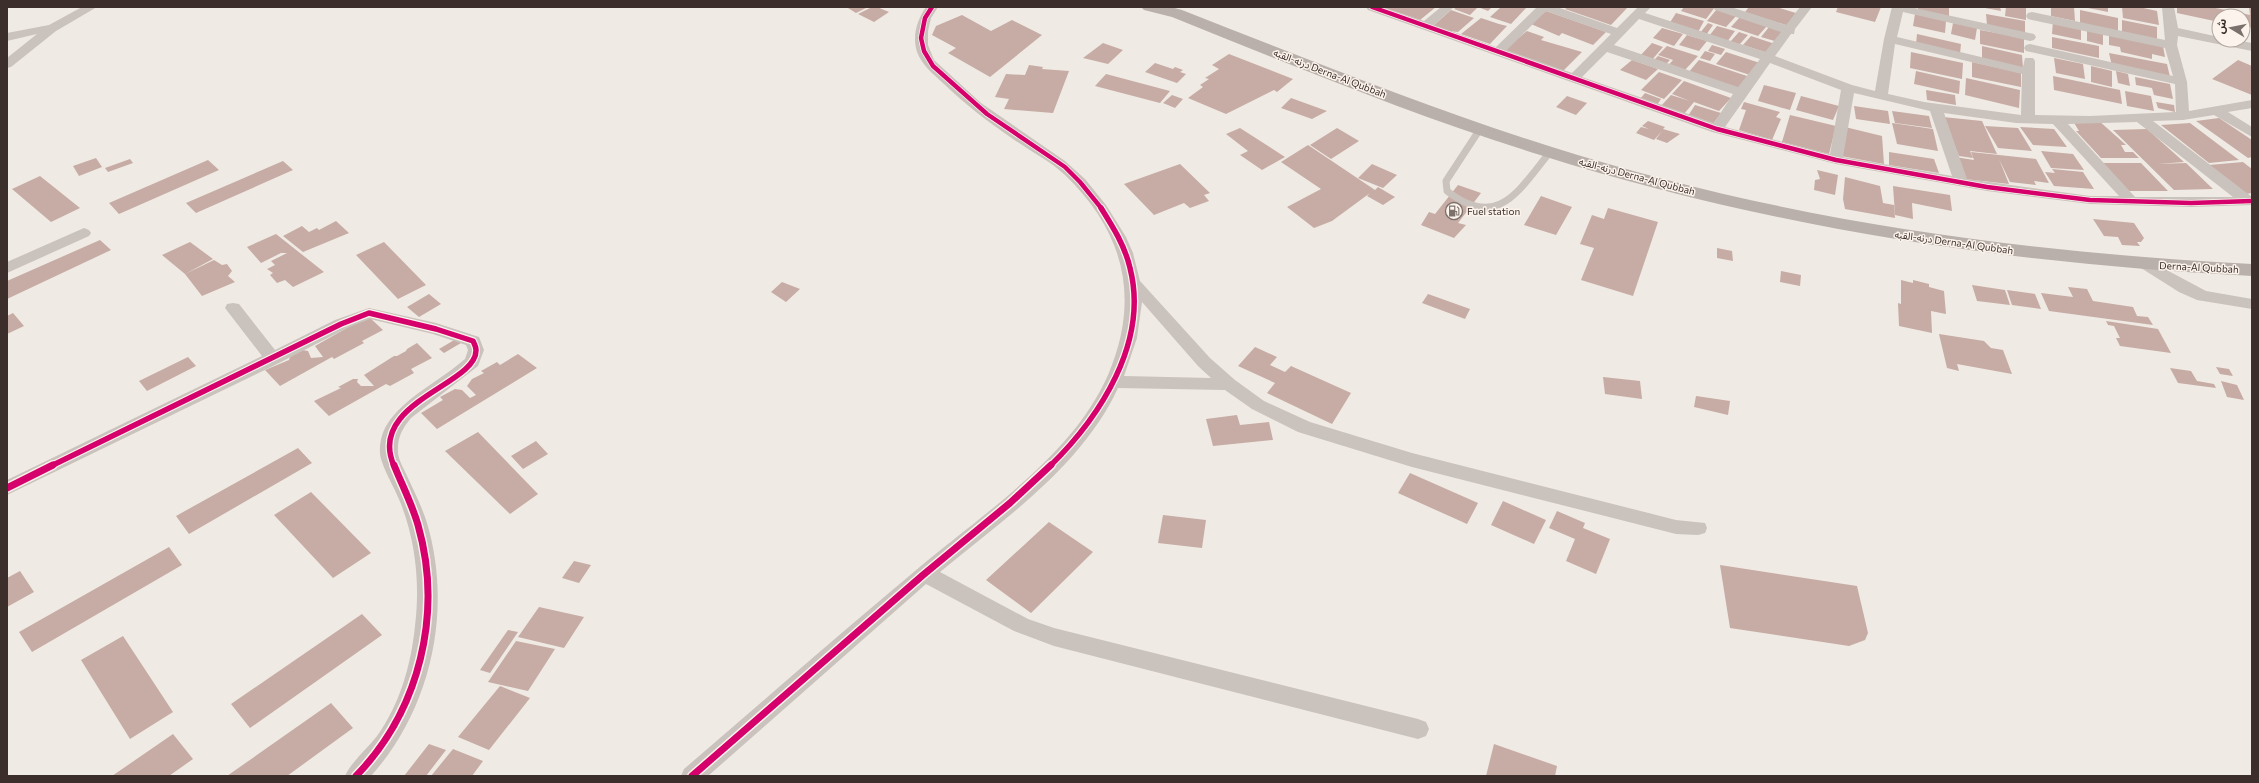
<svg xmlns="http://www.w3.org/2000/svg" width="2259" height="783" font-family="Commissioner,'Noto Sans Arabic',sans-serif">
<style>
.building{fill:#c6aca4}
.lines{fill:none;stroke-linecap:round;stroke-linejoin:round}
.lane-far1{stroke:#cac2bc;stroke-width:7}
.lane{stroke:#cac2bc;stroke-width:8}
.street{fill:#cac2bc;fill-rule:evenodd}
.primary{fill:#b9b0ab;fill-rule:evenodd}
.cycleway-far2-casing{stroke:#fcf4ec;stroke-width:6}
.cycleway-far1-casing{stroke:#fcf4ec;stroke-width:8}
.cycleway-casing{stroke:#fcf4ec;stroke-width:10}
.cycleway-far2{stroke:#d6006c;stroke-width:4.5}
.cycleway-far1{stroke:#d6006c;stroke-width:5.5}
.cycleway{stroke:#d6006c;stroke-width:7}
.labels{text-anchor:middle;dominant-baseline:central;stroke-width:3;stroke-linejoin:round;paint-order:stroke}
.street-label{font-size:10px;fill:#3c2e2a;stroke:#fcf4ec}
.poi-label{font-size:10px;fill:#3c2e2a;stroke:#fcf4ec;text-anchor:start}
</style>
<rect width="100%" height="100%" fill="#f0eae4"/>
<path class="building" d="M850,7H868L856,13L848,8Z
M872,7H877L889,12L874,22L858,14Z
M1382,7H1436L1420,20Z
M1457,7H1492L1488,11L1478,7L1470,15L1454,9Z
M1501,7H1527L1511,24L1490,17Z
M1568,7H1628L1611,25L1565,9Z
M1684,7H1715L1706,19L1681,11Z
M1749,7H1776L1799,14L1789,26L1745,12Z
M1838,7H1881L1875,22L1836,12Z
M1918,7H1949V17L1918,11Z
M2000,7L2001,11L1985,8V7Z
M2006,7H2026V20L2005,16Z
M2051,7H2074L2075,21L2051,16Z
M2088,7H2108V12L2088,8Z
M2122,7H2139L2157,11L2159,25L2123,18Z
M2177,7H2210L2226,10L2227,16H2219V22L2177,13Z
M2249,7H2252V28L2243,26V16H2232L2231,11L2250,15Z
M1717,9L1737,15L1726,27L1707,21Z
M1451,10L1474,18L1458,32L1449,31L1433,26Z
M2080,10L2118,18V32L2080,24Z
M1546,11L1606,32L1593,45L1562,33L1559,36L1531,24Z
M1676,13L1704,21L1698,32L1669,24Z
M1915,14L1946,21L1945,33L1913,26Z
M1986,14L2025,21V33L1987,25Z
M962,15L991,31L1012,20L1042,35L990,77L948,53L956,48L932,35L936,26Z
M1740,17L1767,26L1758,36L1731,27Z
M1481,18L1499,24L1507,26L1490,44L1461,34Z
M2122,20L2157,27V41L2122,33Z
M2053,21L2081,27V40L2052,34Z
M1708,23L1713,25L1706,35L1700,33Z
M1953,23L1977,28L1975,40L1951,34Z
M1717,26L1735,31L1727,42L1709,36Z
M1769,27L1785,32L1778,42L1761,37Z
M1662,28L1683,34L1674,46L1653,38Z
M2087,28L2103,32V45L2087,41Z
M1980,30L2024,38V53L1980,44Z
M1527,31L1544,37L1541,40L1582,52L1562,72L1504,50Z
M1739,32L1748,35L1739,45L1730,42Z
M1917,34L1961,44L1960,54L1916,44Z
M2109,34L2163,46L2165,57L2152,54V59L2121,52L2120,47L2109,45Z
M1687,35L1707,41L1699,51L1679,45Z
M1751,36L1775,44L1768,53L1743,45Z
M2052,37L2099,46V58L2052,48Z
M1103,43L1123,50L1108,64L1083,58Z
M1652,43L1663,47L1651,61L1639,57Z
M1712,45L1725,49L1721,55L1708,51Z
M1667,46L1676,49L1698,56L1683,72L1667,67L1673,60L1658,55Z
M1982,46L2022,55L2023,68L1982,59Z
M1705,51L1715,54L1710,61L1700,58Z
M1726,52L1760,63L1750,75L1716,64Z
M1911,52L1963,63L1962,79L1910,68Z
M2109,53L2167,64L2170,77L2112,66Z
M1229,54L1293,79L1277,92L1274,90L1226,114L1188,98L1203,87L1200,85L1209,79L1205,78L1219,69L1212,65Z
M1658,56L1670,60L1665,65L1653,61Z
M2054,58L2083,64L2085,79L2056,73Z
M1632,60L1658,69L1646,80L1620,70Z
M1699,60L1750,77L1740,90L1688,73Z
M2238,60L2252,66V95L2212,79Z
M1972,62L2021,73V87L1972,77Z
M1155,63L1173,69L1175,67L1183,70L1180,72L1186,74L1177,83L1145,72Z
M1029,65L1043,67L1042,69L1069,71L1053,113L1004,109L1009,99L995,97L1006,74L1025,75Z
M2091,66L2112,71V87L2091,82Z
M1916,71L1960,81L1959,94L1914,84Z
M2116,71L2128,74L2130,86L2118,83Z
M1659,72L1682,80L1664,99L1641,90Z
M1106,74L1170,91L1160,103L1095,86Z
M2053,76L2120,90L2122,104L2054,90Z
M2135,77L2170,84L2173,99L2154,95L2152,88L2136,85Z
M1966,78L2020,90L2019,108L1965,95Z
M1684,81L1731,98L1719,111L1694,102L1684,114L1661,106L1671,95L1690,101L1672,94Z
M1764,85L1796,93L1790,110L1758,101Z
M1926,90L1955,95L1956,105L1927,100Z
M2125,91L2151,96L2154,111L2127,106Z
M1645,93L1661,99L1657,105L1640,99Z
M1172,95L1183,99L1175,108L1163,103Z
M1567,96L1587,103L1576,115L1556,107Z
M1801,96L1839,106L1833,120L1796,110Z
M1291,98L1327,111L1312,119L1281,108Z
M1744,102L1780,112L1776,117L1781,119L1772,140L1739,130L1746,110L1741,109Z
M2156,102L2174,105L2175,112L2158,108Z
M1695,105L1721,113L1713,124L1688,116Z
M1854,106L1888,111L1890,124L1856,119Z
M1892,111L1929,116L1932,128L1895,123Z
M1790,115L1836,126L1829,154L1782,142Z
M1943,117L1982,121L1997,154L1970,151L1973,158L1959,156Z
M2219,118L2252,140V157L2248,158L2196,121Z
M2098,120L2126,145H2121L2125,152H2133L2139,158H2101L2076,131H2079L2073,121Z
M1648,121L1665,127L1663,129L1680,134L1667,143L1656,139L1662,131L1654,140L1636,133L1641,127L1649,129L1642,126Z
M1892,123L1933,129L1938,151L1897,144Z
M2190,123L2239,160L2209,163L2161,125Z
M1985,126L2018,128L2032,151L1998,148Z
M1845,127L1882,136L1884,164L1841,156Z
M2020,127L2054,129L2067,147L2033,145Z
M1240,128L1285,157L1262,170L1240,155L1248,151L1226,134Z
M1337,128L1359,141L1331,159L1310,145Z
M2147,129L2184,162L2157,164L2186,163L2213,189L2174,190L2113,130Z
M1308,145L1375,190L1378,187L1395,197L1383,205L1367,196L1370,193L1332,221L1314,228L1287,207L1321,189L1281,162Z
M2041,151L2073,154L2084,170L2051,168Z
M1889,152L1934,159L1939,173L1889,165Z
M1971,152L2036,159L2049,183L2034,181L2036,185L2010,182L1999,159L2009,184L1964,179L1955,157L1974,160Z
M96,158L102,167L79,176L73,166Z
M130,159L133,163L108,172L105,168Z
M208,160L219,170L119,214L109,203Z
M283,161L293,170L196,213L186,203Z
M2243,162L2252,169V193L2246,194L2209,165Z
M2103,163H2141L2168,191H2129Z
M1180,164L1210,193L1204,195L1209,201L1190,208L1184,203L1154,215L1124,184Z
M1372,164L1397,175L1383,188L1358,178Z
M2052,169L2083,172L2094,189L2054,186L2045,172L2055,173Z
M1817,170L1838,175L1835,195L1814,190L1815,180L1820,179Z
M40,176L80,208L51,222L12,189Z
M1845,177L1880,186L1883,203L1894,205L1895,218L1845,209L1843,199Z
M1458,185L1481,193L1458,223L1466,225L1454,238L1421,225L1429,212L1435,214Z
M1893,186L1950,195L1952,211L1912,203L1913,219L1895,215Z
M1541,196L1572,207L1556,235L1524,225Z
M1608,208L1658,222L1633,296L1581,280L1594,248L1580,244L1592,215L1604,219Z
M2093,219L2134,223L2144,238L2141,242H2137L2140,246L2122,245L2118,237L2104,236Z
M336,221L349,233L303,252L283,236L302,226L309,232L317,228L319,230Z
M276,234L324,272L293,287L285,280L277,283L270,275L273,273L267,269L275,265L271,261L287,253H281L261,263L247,247Z
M100,240L111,250L7,299V281Z
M190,242L213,259L185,274L162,255Z
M384,242L426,285L398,299L356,255Z
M1717,248L1732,251L1733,261L1717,258Z
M214,260L222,265L227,264L232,271L228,276L235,282L202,296L185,274Z
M1781,271L1801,275L1800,286L1780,282Z
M1901,280L1913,283V280L1929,284V287L1944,291L1946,314L1931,311L1932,333L1899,326L1898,303L1901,304Z
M782,282L800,289L786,302L771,292Z
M1972,285L2005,290L2010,305L1977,301Z
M2068,287L2087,289L2093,301L2133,307L2137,316L2148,317L2153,325L2049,311L2041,293L2073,297Z
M2007,290L2035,294L2041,309L2012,305Z
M429,294L441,304L419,317L407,307Z
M1428,294L1470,309L1465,319L1422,303Z
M13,313L24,326L7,334V316Z
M368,316L383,330L362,341L364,343L334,359L332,357L280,386L265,370L289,360L290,357L302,350L308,351L311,358L323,357L315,346Z
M2106,321L2158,329L2171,353L2120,346L2116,338H2120L2114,326L2108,325Z
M1939,334L1984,341L1991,348L2003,350L2012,374L1957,364L1959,371L1947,368Z
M456,339L461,343L444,353L439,349Z
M417,343L432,358L411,369L414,373L390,386L386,384L329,416L314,401L341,388L338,387L353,379H358L357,382L361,386H374L364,375L394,356H397L406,351L407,349Z
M1255,347L1277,357L1270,365L1285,372L1291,366L1351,393L1332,424L1267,393L1275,383L1238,366Z
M518,354L537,368L437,429L421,413L443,400L440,397L455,389L462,390L470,398L476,395L467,386L472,379L484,373L481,371L497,362L500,365Z
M188,357L196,366L147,391L139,381Z
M2216,367L2229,369L2233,376L2220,374Z
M2170,368L2191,371L2197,381L2214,384L2216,388L2178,383Z
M1603,377L1640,381L1642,399L1605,394Z
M2221,381L2237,385L2244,400L2227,397Z
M1696,396L1730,401L1728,415L1694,407Z
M1237,415L1240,425L1269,422L1273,440L1213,446L1206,419Z
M478,432L538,494L510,514L445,451Z
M536,441L548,454L523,469L511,456Z
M298,448L312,463L189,534L176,516Z
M1410,473L1478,503L1467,524L1398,493Z
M311,492L371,553L333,578L274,515Z
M1503,501L1546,520L1534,544L1491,525Z
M1557,511L1585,523L1583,528L1610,539L1596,574L1566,561L1575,539L1549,528Z
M1163,515L1206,520L1202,548L1158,543Z
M1049,522L1093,552L1031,613L986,580Z
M169,547L182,565L32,652L19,632Z
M574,561L591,565L579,583L562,578Z
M1720,565L1857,586L1868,633L1865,640L1849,646L1730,628Z
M20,571L34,592L7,607V578Z
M539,607L584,617L564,648L518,637Z
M362,614L382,635L250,728L231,704Z
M508,630L518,632L490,673L480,670Z
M123,636L173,712L130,739L81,660Z
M516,641L555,649L528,691L488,682Z
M500,686L530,698L489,750L458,737Z
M331,703L353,728L287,776H227Z
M173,734L193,759L169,776H112Z
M429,744L446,750L426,776H404Z
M1494,744L1557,766L1555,776H1486Z
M453,749L483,761L472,776H431Z"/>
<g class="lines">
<path class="lane-far1" d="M1480,129L1446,181L1447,191C1498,231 1519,190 1550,152"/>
<path class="lane" d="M1481,208H1491"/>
<path class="street" d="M82,7H97L56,31L11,67L7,68V58L37,34L7,41V33L49,25Z
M926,7H938L931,18L928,31V45L934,60L981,103L1065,161L1085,179L1106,205L1126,237L1133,253L1140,281L1210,358L1235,380L1264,401L1310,422L1412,453L1676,520L1705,523L1707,528L1705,533L1698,535L1676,534L1412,467L1298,432L1252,409L1225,390L1118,388C1082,466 1004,519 940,572L1028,619L1054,628L1418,719L1426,722L1429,729L1426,736L1418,739L1054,646L1014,631L926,584L708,776H681L684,769C761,703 837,636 915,571C982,514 1072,457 1108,375C1141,298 1124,232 1065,175C1050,161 1030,151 1013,139C988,122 965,104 944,84C933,74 922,65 917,52C912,36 917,20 926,7ZM1142,302L1198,366L1211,378L1124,376L1137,338Z
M1366,7H1383L1424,21L1441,7H1454L1434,25L1496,47L1537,7H1557L1617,28L1638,7H1651L1645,13L1765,52L1781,32L1715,10L1713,7H1731L1786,25L1800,7H1812L1795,29L1794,34H1791L1775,56L1852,85L1875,91L1884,39L1892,7H1910L2034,34L2036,37L2034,40L2030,41L1903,12L1897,37L2023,67L2025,58H2033L2035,61V115L2090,116L2176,112L2175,84L2026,51L2024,48L2026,45L2030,44L2173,76L2165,48L2032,20L2028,19L2026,16L2028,13L2032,12L2165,40L2162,7H2174L2178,28L2219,37V40H2236L2252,43V51L2178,36L2177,45L2187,82L2189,111L2252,100V108L2228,112L2252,127V137L2214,115L2183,120L2153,121L2252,197V205L2191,207L2090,204L1987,191L1836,164L1712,132L1368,10ZM1546,11L1611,34L1572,73L1507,50ZM1639,19L1760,59L1738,87L1614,45ZM1895,44L2022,74L2021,115L1924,102L1888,94ZM1607,52L1733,94L1714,123L1582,77ZM1770,63L1841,90L1830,154L1725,127ZM1854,93L1930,111L1952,176L1843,157ZM1944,113L2016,123L2053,124L2119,196H2090L1967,179ZM2137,122L2233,197H2135L2068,124Z
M84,228L89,230L91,233L89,236L7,273V262Z
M2146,259L2206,291L2252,299V309L2197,300L2179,292L2141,268L2138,264L2141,260Z
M233,303L239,304L275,350L335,320L369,308L436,323L479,337L484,350L478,366L411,418C402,429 397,438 398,453C399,461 404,469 407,476C414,491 422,507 427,523C453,610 431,709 371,776H345C352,761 367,749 377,736C400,704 411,665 415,626C420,585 416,543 401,504C396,490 382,468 380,454C379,442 383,429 390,420C410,394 441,380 465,359L468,350L466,345L433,334L370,319L347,328L279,363L7,495V480L262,356L225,308L227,304Z"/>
<path class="primary" d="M1141,7H1171L1182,10C1305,58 1427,108 1552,147C1779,219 2015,252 2252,264V276C2010,264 1771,228 1540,155C1415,116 1294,66 1172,17L1144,10Z"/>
<g class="cycleway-far2-casing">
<path id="cycleway-far2" d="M932,7L925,18L921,38L924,51L933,66L987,114L1065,167L1080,182L1102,209
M1372,7L1717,129L1836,160L1987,187L2090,200L2191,203L2252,201"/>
</g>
<g class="cycleway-far1-casing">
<path id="cycleway-far1" d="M51,466L341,324L369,313L436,329L473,341C474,343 476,347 476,350C477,385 366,402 394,466
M1050,466C1100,417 1149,342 1130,268C1125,246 1113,227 1101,208"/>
</g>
<g class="cycleway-casing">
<path id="cycleway" d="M7,488L53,465
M356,776C420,710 443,613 418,525C412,504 402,485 394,465
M692,776L923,575L1010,503L1051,465"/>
</g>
<use href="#cycleway-far2" class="cycleway-far2"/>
<use href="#cycleway-far1" class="cycleway-far1"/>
<use href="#cycleway" class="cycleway"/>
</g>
<defs>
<g id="fuel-ring" transform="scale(0.9)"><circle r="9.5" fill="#fcf4ec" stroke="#7b706b" stroke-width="1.5"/><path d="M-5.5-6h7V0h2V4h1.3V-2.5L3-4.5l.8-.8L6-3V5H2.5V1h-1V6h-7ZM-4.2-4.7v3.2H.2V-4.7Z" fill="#7b706b"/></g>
</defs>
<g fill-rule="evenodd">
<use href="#fuel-ring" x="1454" y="211"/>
</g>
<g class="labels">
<g class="street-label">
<text transform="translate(1330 73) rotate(21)">درنه-القبه Derna-Al Qubbah</text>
<text transform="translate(1637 176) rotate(15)">درنه-القبه Derna-Al Qubbah</text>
<text transform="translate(1954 242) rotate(8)">درنه-القبه Derna-Al Qubbah</text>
<text transform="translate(2199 267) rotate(3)">Derna-Al Qubbah</text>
</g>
<g class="poi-label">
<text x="1467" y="211">Fuel station</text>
</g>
</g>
<rect width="2259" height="783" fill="none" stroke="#3c2e2a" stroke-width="16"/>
<g transform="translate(2231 28) rotate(280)"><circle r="19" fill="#fcf4ec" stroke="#afa59e"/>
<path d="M0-3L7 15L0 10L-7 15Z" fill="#7b706b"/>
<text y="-6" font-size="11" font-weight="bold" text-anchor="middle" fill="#3c2e2a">ش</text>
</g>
</svg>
